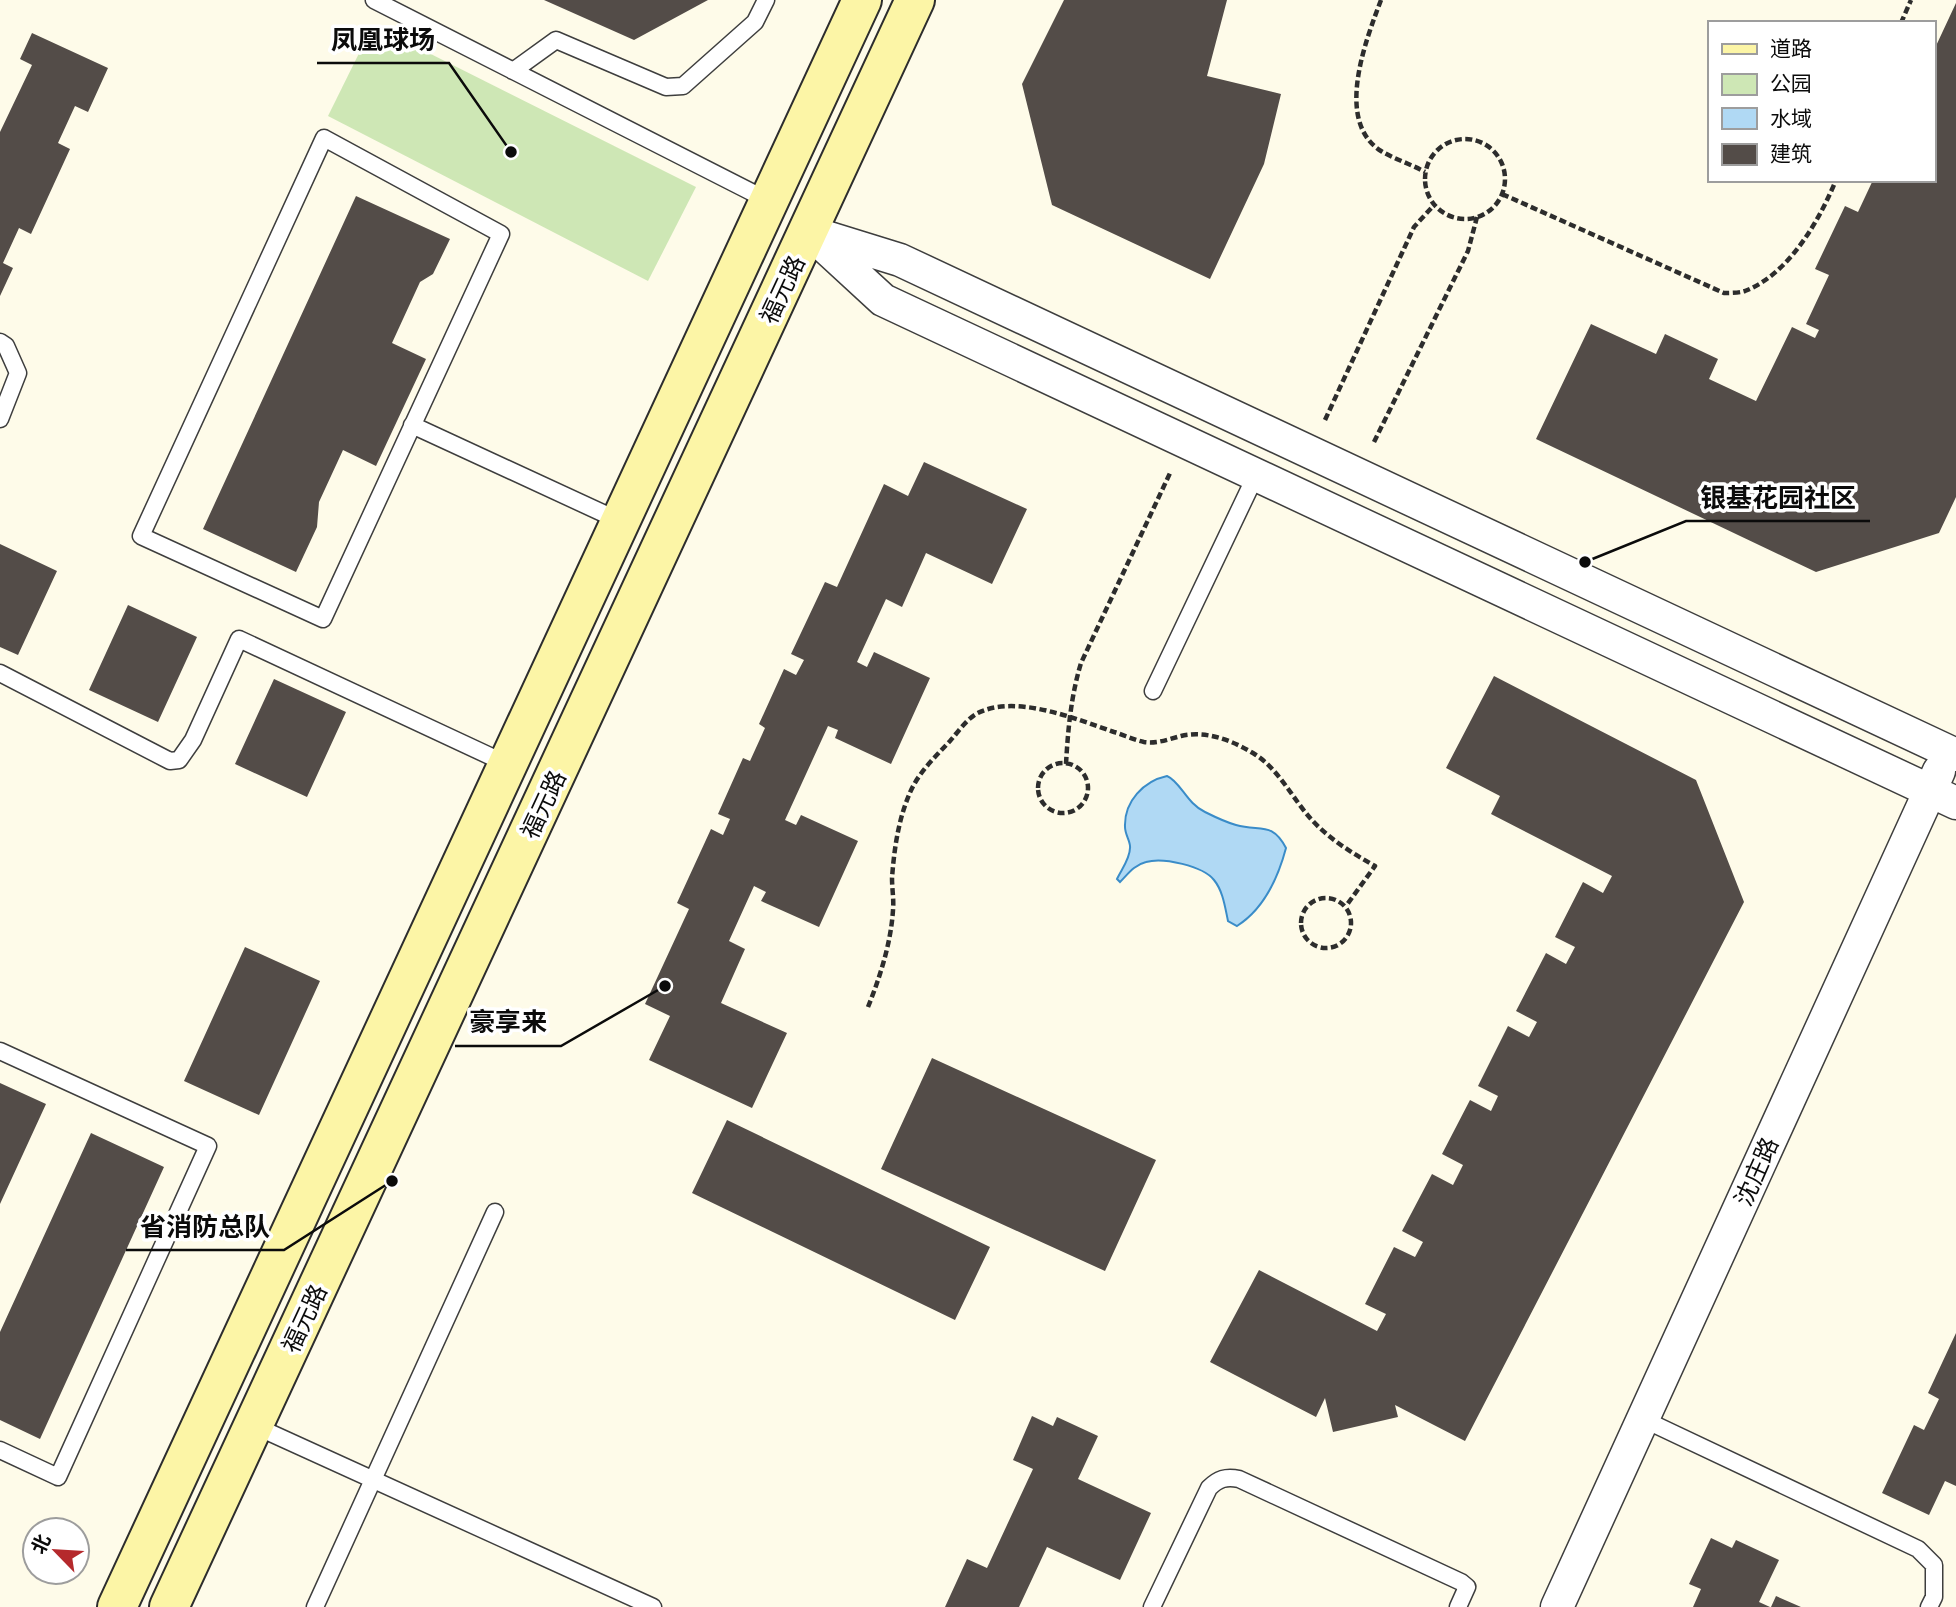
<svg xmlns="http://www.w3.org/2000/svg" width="1956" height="1607" font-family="'Playfair Display','Noto Sans SC',serif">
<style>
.green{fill:#cee7b5}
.water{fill:#b0d9f4;stroke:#3a8cc8;stroke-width:2}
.building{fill:#534c48}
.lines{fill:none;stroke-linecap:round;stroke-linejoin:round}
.lane-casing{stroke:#3e3e3e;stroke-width:19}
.street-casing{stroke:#3e3e3e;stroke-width:35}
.secondary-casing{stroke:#2d2d2d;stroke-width:42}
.path{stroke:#2d2d2d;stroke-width:4.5;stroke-dasharray:7 3.5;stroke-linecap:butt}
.lane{stroke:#fff;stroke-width:16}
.street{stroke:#fff;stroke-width:32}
.secondary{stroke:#fcf5a6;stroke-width:38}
.labels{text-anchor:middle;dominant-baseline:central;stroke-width:7;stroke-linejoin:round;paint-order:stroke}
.street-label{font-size:24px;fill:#0b0b0b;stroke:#fff}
.leader{fill:none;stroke:#0b0b0b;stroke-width:2.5}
.callout-dot{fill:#0b0b0b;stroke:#fff;stroke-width:2.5}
.callout-label{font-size:26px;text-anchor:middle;font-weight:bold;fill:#0b0b0b;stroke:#fff;stroke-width:7;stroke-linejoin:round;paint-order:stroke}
</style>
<rect width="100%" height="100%" fill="#fefbe9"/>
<path class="green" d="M373,25L696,187L648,281L328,116Z"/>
<path class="water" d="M1167,776C1180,781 1187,804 1205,812C1215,817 1225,822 1236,825C1260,832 1272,821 1286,848C1278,878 1264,909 1237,926L1228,921C1225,907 1223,891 1214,880C1203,866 1163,857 1146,862C1134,865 1128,874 1120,882L1117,879C1121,870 1130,859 1130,848C1131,842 1125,835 1125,827C1124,801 1144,781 1167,776Z"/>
<path class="building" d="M544,0H708L634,40Z
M1064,0H1227L1207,76L1281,94L1264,164L1210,279L1052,205L1022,84Z
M1956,3V497L1939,533L1816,572L1536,439L1591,324L1656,354L1665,334L1718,359L1709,379L1756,401L1792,327L1815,338L1819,330L1806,324L1829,275L1815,269L1845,206L1858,212L1873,180H1933V47L1935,48Z
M32,33L108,68L88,112L75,106L58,143L70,149L31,234L19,228L3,263L13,268L0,296V132L32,65L20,59Z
M356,196L450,239L433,274L420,282L392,343L426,359L376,466L343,450L319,502L317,527L296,572L203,529Z
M924,462L1027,509L992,584L926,553L902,607L886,599L857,662L867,667L874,652L930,678L891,764L835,738L838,730L828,726L785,820L796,825L801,815L858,841L819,927L761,901L766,892L754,886L729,941L745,949L721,1003L787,1033L752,1108L649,1060L670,1016L645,1004L689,909L677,903L711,829L723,835L730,819L718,814L743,758L750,761L765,728L759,724L784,669L796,675L804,660L791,654L825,582L837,587L884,484L908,496Z
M0,544L57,571L18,655L0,647Z
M128,605L197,637L158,722L89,690Z
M1494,676L1696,780L1744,902L1465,1441L1395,1405L1398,1417L1333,1432L1325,1398L1316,1417L1210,1362L1259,1270L1377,1331L1386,1314L1365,1304L1394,1247L1415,1257L1423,1242L1402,1231L1432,1174L1453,1185L1463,1165L1442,1154L1470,1100L1491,1111L1498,1096L1478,1086L1508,1026L1529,1037L1537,1022L1516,1011L1546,953L1566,964L1575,947L1555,937L1583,882L1603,893L1612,876L1491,814L1500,796L1446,768Z
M274,679L346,712L307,797L235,764Z
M245,947L320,981L259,1115L184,1081Z
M932,1058L1156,1160L1105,1271L881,1169Z
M0,1083L46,1104L0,1204Z
M727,1120L990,1247L955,1320L692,1193Z
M91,1133L164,1167L40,1439L0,1420V1332Z
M1956,1333V1486L1945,1481L1929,1515L1882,1493L1914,1425L1924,1430L1939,1399L1928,1393Z
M1032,1416L1053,1426L1057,1417L1098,1436L1078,1479L1151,1513L1120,1580L1047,1547L1019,1607H945L967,1559L987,1568L1033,1469L1013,1460Z
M1711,1538L1732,1548L1736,1540L1779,1560L1759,1602L1770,1607H1693L1701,1589L1689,1584Z
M1776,1596L1801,1607H1771Z"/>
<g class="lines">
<g class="lane-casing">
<path id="lane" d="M374,0L769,201
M513,71L556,40L666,87L683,86L755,22L766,0
M324,138L501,234L323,619L141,536Z
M0,342L6,346L18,373L0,419
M412,425L620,521
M0,673L170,761L179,760L193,740L239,639L507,764
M1153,691L1256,475
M0,1051L208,1146L58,1477L0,1450
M1643,1419L1918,1549L1934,1565V1597L1929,1607
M253,1425L653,1607
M315,1607L495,1212
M1152,1607L1209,1488C1218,1479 1226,1476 1239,1479L1461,1582L1467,1587L1458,1607"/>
</g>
<g class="street-casing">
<path id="street" d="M808,231L883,300L1956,803
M816,234L900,260L1956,755
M1557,1607L1939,771"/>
</g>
<g class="secondary-casing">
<path id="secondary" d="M117,1607L862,0
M169,1607L915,0"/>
</g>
<path class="path" d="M1381,0C1366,40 1334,121 1381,151C1394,159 1411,164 1425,172
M1901,23L1911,0
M1425 179a40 40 0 1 1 80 0a40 40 0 1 1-80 0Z
M1502,194L1724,293C1730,293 1739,293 1745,291C1789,274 1819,221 1836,180
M1325,420L1414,227L1434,205
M1374,442L1468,251L1477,217
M1038 788a25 25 0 1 1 50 0a25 25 0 1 1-50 0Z
M1066,764C1068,729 1071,696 1081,663L1171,471
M1301 923a25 25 0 1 1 50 0a25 25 0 1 1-50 0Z
M868,1007C880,977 891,943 893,910C894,900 892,889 892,878C894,851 898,821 909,795C917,774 935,757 950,741C958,732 966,720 976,714C1014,693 1076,719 1114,732C1124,735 1134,740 1144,742C1157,744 1169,739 1181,736C1207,730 1234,741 1256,755C1279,770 1293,799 1311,819C1329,839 1352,853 1375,866L1346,906"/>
<use href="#lane" class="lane"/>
<use href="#street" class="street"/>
<use href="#secondary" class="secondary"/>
</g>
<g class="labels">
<g class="street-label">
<text transform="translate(781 289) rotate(-65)">福元路</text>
<text transform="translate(542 804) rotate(-65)">福元路</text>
<text transform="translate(1755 1171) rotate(-66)">沈庄路</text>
<text transform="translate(303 1318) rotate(-65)">福元路</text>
</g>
</g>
<path class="leader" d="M511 152L449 63H317M1585 562L1686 521H1870M665 986L561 1046H455M392 1181L284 1250H126"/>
<g class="callout-dot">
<circle cx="511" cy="152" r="7"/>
<circle cx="1585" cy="562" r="7"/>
<circle cx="665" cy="986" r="7"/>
<circle cx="392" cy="1181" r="7"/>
</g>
<g class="callout-label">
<text x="383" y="49">凤凰球场</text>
<text x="1778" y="507">银基花园社区</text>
<text x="508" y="1031">豪享来</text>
<text x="205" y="1236">省消防总队</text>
</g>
<rect x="1708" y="21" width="228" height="161" fill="#ffffff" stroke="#9d9d9d" stroke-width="2"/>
<rect x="1722" y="44" width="35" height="10" fill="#fcf5a6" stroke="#9d9d9d" stroke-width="2"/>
<text x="1770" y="56" font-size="21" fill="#0b0b0b">道路</text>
<rect x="1722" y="74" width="35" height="21" fill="#cee7b5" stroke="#9d9d9d" stroke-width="2"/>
<text x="1770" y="91" font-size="21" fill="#0b0b0b">公园</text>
<rect x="1722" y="108" width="35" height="21" fill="#b0d9f4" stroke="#9d9d9d" stroke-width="2"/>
<text x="1770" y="126" font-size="21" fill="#0b0b0b">水域</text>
<rect x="1722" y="144" width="35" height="21" fill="#534c48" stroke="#9d9d9d" stroke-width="2"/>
<text x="1770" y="161" font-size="21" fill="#0b0b0b">建筑</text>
<g transform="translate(56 1551) rotate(295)"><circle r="33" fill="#ffffff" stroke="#9d9d9d" stroke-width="2"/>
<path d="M0-5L12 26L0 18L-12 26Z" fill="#b5292c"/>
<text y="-10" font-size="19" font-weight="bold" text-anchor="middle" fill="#0b0b0b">北</text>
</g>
</svg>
